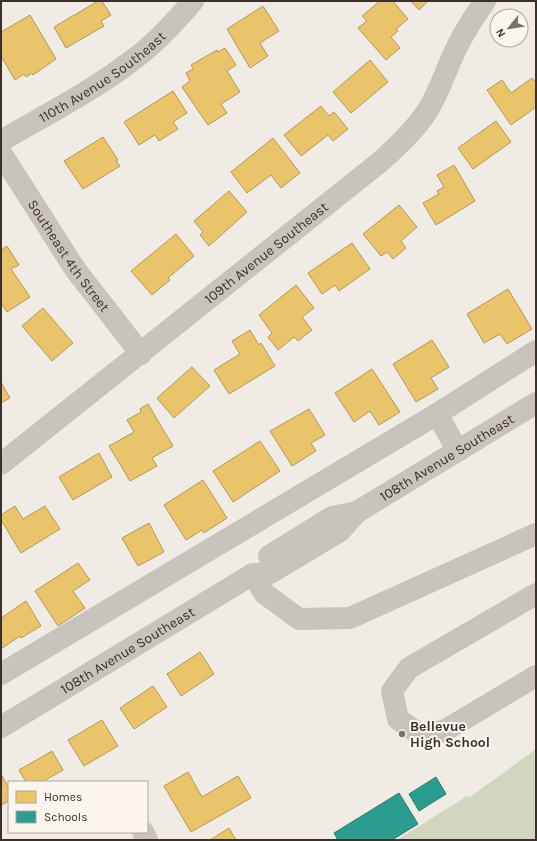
<svg xmlns="http://www.w3.org/2000/svg" width="537" height="841" font-family="Karla,sans-serif">
<style>
.park{fill:#d1d6bf}
.homes{fill:#e9c46a;stroke:#b59857}
.schools{fill:#2a9d8f;stroke:#2f7c71}
.lines{fill:none;stroke-linecap:round;stroke-linejoin:round}
.minor{stroke:#c9c3be;stroke-width:22}
.poi-dot{fill:#7a716c;stroke:#fbf5ee;stroke-width:1.5}
.labels{text-anchor:middle;dominant-baseline:central;stroke-width:4;stroke-linejoin:round;paint-order:stroke}
.street-label{font-size:14px;fill:#3b302b;stroke:#fbf5ee}
.poi-label{font-size:14px;font-weight:bold;fill:#3b302b;stroke:#fbf5ee;text-anchor:start}
</style>
<rect width="100%" height="100%" fill="#f0ebe5"/>
<path class="park" d="M536,749V840H397L467,796L470,797Z"/>
<path class="homes" d="M98,1H102L111,15L101,21L104,26L66,48L54,27Z
M380,1H393L408,19L396,29L398,31L391,37L400,48L386,60L358,28L367,21L362,16Z
M411,1H428L419,10Z
M263,6L279,31L260,43L268,56L250,68L227,29Z
M30,15L56,59L33,75L32,73L26,77L24,74L15,80L1,56V32Z
M225,48L236,65L227,71L240,92L221,104L227,113L208,125L182,87L190,81L186,73L193,69L191,65L217,50L218,52Z
M370,60L388,82L351,113L333,92Z
M532,78L536,83V107L511,125L487,90L502,80L511,93Z
M173,91L187,113L173,122L178,129L159,141L155,135L139,145L124,122Z
M321,106L329,116L334,112L348,129L333,141L328,135L301,156L284,135Z
M496,121L511,142L473,169L458,148Z
M103,137L118,160L116,161L120,166L83,189L64,161Z
M273,138L300,173L281,188L271,175L247,193L231,172Z
M454,165L475,201L436,225L423,203L439,194L437,191L444,187L437,175Z
M229,191L247,212L209,246L200,235L203,232L194,221Z
M399,205L417,227L401,241L406,248L393,259L387,252L381,256L363,234Z
M176,234L194,256L168,278L170,280L152,295L131,271Z
M352,243L370,269L339,291L335,285L322,294L308,273Z
M7,246L19,265L11,269L30,297L7,312L1,303V250Z
M296,285L314,308L302,317L312,330L298,341L294,337L278,350L268,337L272,333L259,315Z
M508,289L532,329L507,344L500,334L484,343L467,314Z
M43,308L73,343L52,361L22,326Z
M250,330L259,345L261,343L275,366L229,394L214,370L240,354L232,341Z
M432,340L449,367L431,378L438,389L416,402L393,364Z
M192,367L210,386L174,418L157,398Z
M372,369L400,412L379,425L370,411L354,422L335,393Z
M1,382L10,398L1,403Z
M148,404L173,446L152,458L157,466L130,481L109,446L134,432L127,420L141,412L140,409Z
M309,409L325,435L311,443L316,451L292,466L270,431Z
M260,441L280,471L233,502L213,471Z
M99,453L112,477L73,500L59,477Z
M203,480L227,518L204,533L202,530L186,540L164,505Z
M15,506L23,519L45,506L60,529L21,553L1,520V515Z
M149,523L164,552L138,566L122,538Z
M78,563L90,580L73,591L85,608L58,626L35,591Z
M26,601L41,626L21,638L20,636L1,649V618Z
M200,652L214,674L181,696L167,674Z
M153,686L167,707L134,729L120,708Z
M102,720L118,746L84,766L68,740Z
M52,751L63,770L42,782H26L19,770Z
M188,772L202,797L238,776L251,798L191,832L164,786Z
M2,776L9,788V801L1,805Z
M229,828L236,840H210Z"/>
<path class="schools" d="M436,777L446,794L419,811L409,794Z
M399,793L418,824L392,840H338L334,833Z"/>
<g class="lines">
<g class="minor">
<path id="s1" d="M1,141C45,115 93,91 134,59C156,43 175,22 193,1"/>
<path id="s2" d="M1,153L75,269L141,354"/>
<path d="M437,414L536,351"/>
<path id="s3" d="M1,464L380,162C398,146 415,130 428,110C439,92 446,70 455,51C463,33 474,17 485,1"/>
<path d="M269,556L332,517L357,512"/>
<path d="M253,574L265,594L299,619L350,618L536,534"/>
<path d="M536,594L409,668L392,691L398,719L419,734L444,731L536,676"/>
<path d="M1,674L437,414L458,451"/>
<path id="s4" d="M1,727L253,574L270,573L340,531L357,512L536,403"/>
<path d="M143,832L147,840"/>
</g>
</g>
<circle class="poi-dot" cx="402" cy="734" r="4"/>
<g class="labels">
<g class="street-label">
<text stroke="none"><textPath href="#s1" startOffset="120">110th Avenue Southeast</textPath></text>
<text stroke="none"><textPath href="#s3" startOffset="339">109th Avenue Southeast</textPath></text>
<text stroke="none"><textPath href="#s2" startOffset="123">Southeast 4th Street</textPath></text>
<text stroke="none"><textPath href="#s4" startOffset="524">108th Avenue Southeast</textPath></text>
<text stroke="none"><textPath href="#s4" startOffset="148">108th Avenue Southeast</textPath></text>
</g>
<g class="poi-label">
<text x="410" y="726">Bellevue<tspan x="410" dy="16">High School</tspan></text>
</g>
</g>
<rect width="537" height="841" fill="none" stroke="#3b302b" stroke-width="4"/>
<rect x="8" y="781" width="140" height="52" fill="#fbf5ee" stroke="#aea6a0"/>
<rect x="16" y="791" width="20" height="12" fill="#e9c46a" stroke="#aea6a0"/>
<text x="44" y="801" font-size="12" fill="#3b302b">Homes</text>
<rect x="16" y="811" width="20" height="12" fill="#2a9d8f" stroke="#aea6a0"/>
<text x="44" y="821" font-size="12" fill="#3b302b">Schools</text>
<g transform="translate(509 28) rotate(240)"><circle r="19" fill="#fbf5ee" stroke="#aea6a0"/>
<path d="M0-3L7 15L0 10L-7 15Z" fill="#7a716c"/>
<text y="-6" font-size="11" font-weight="bold" text-anchor="middle" fill="#3b302b">N</text>
</g>
</svg>
